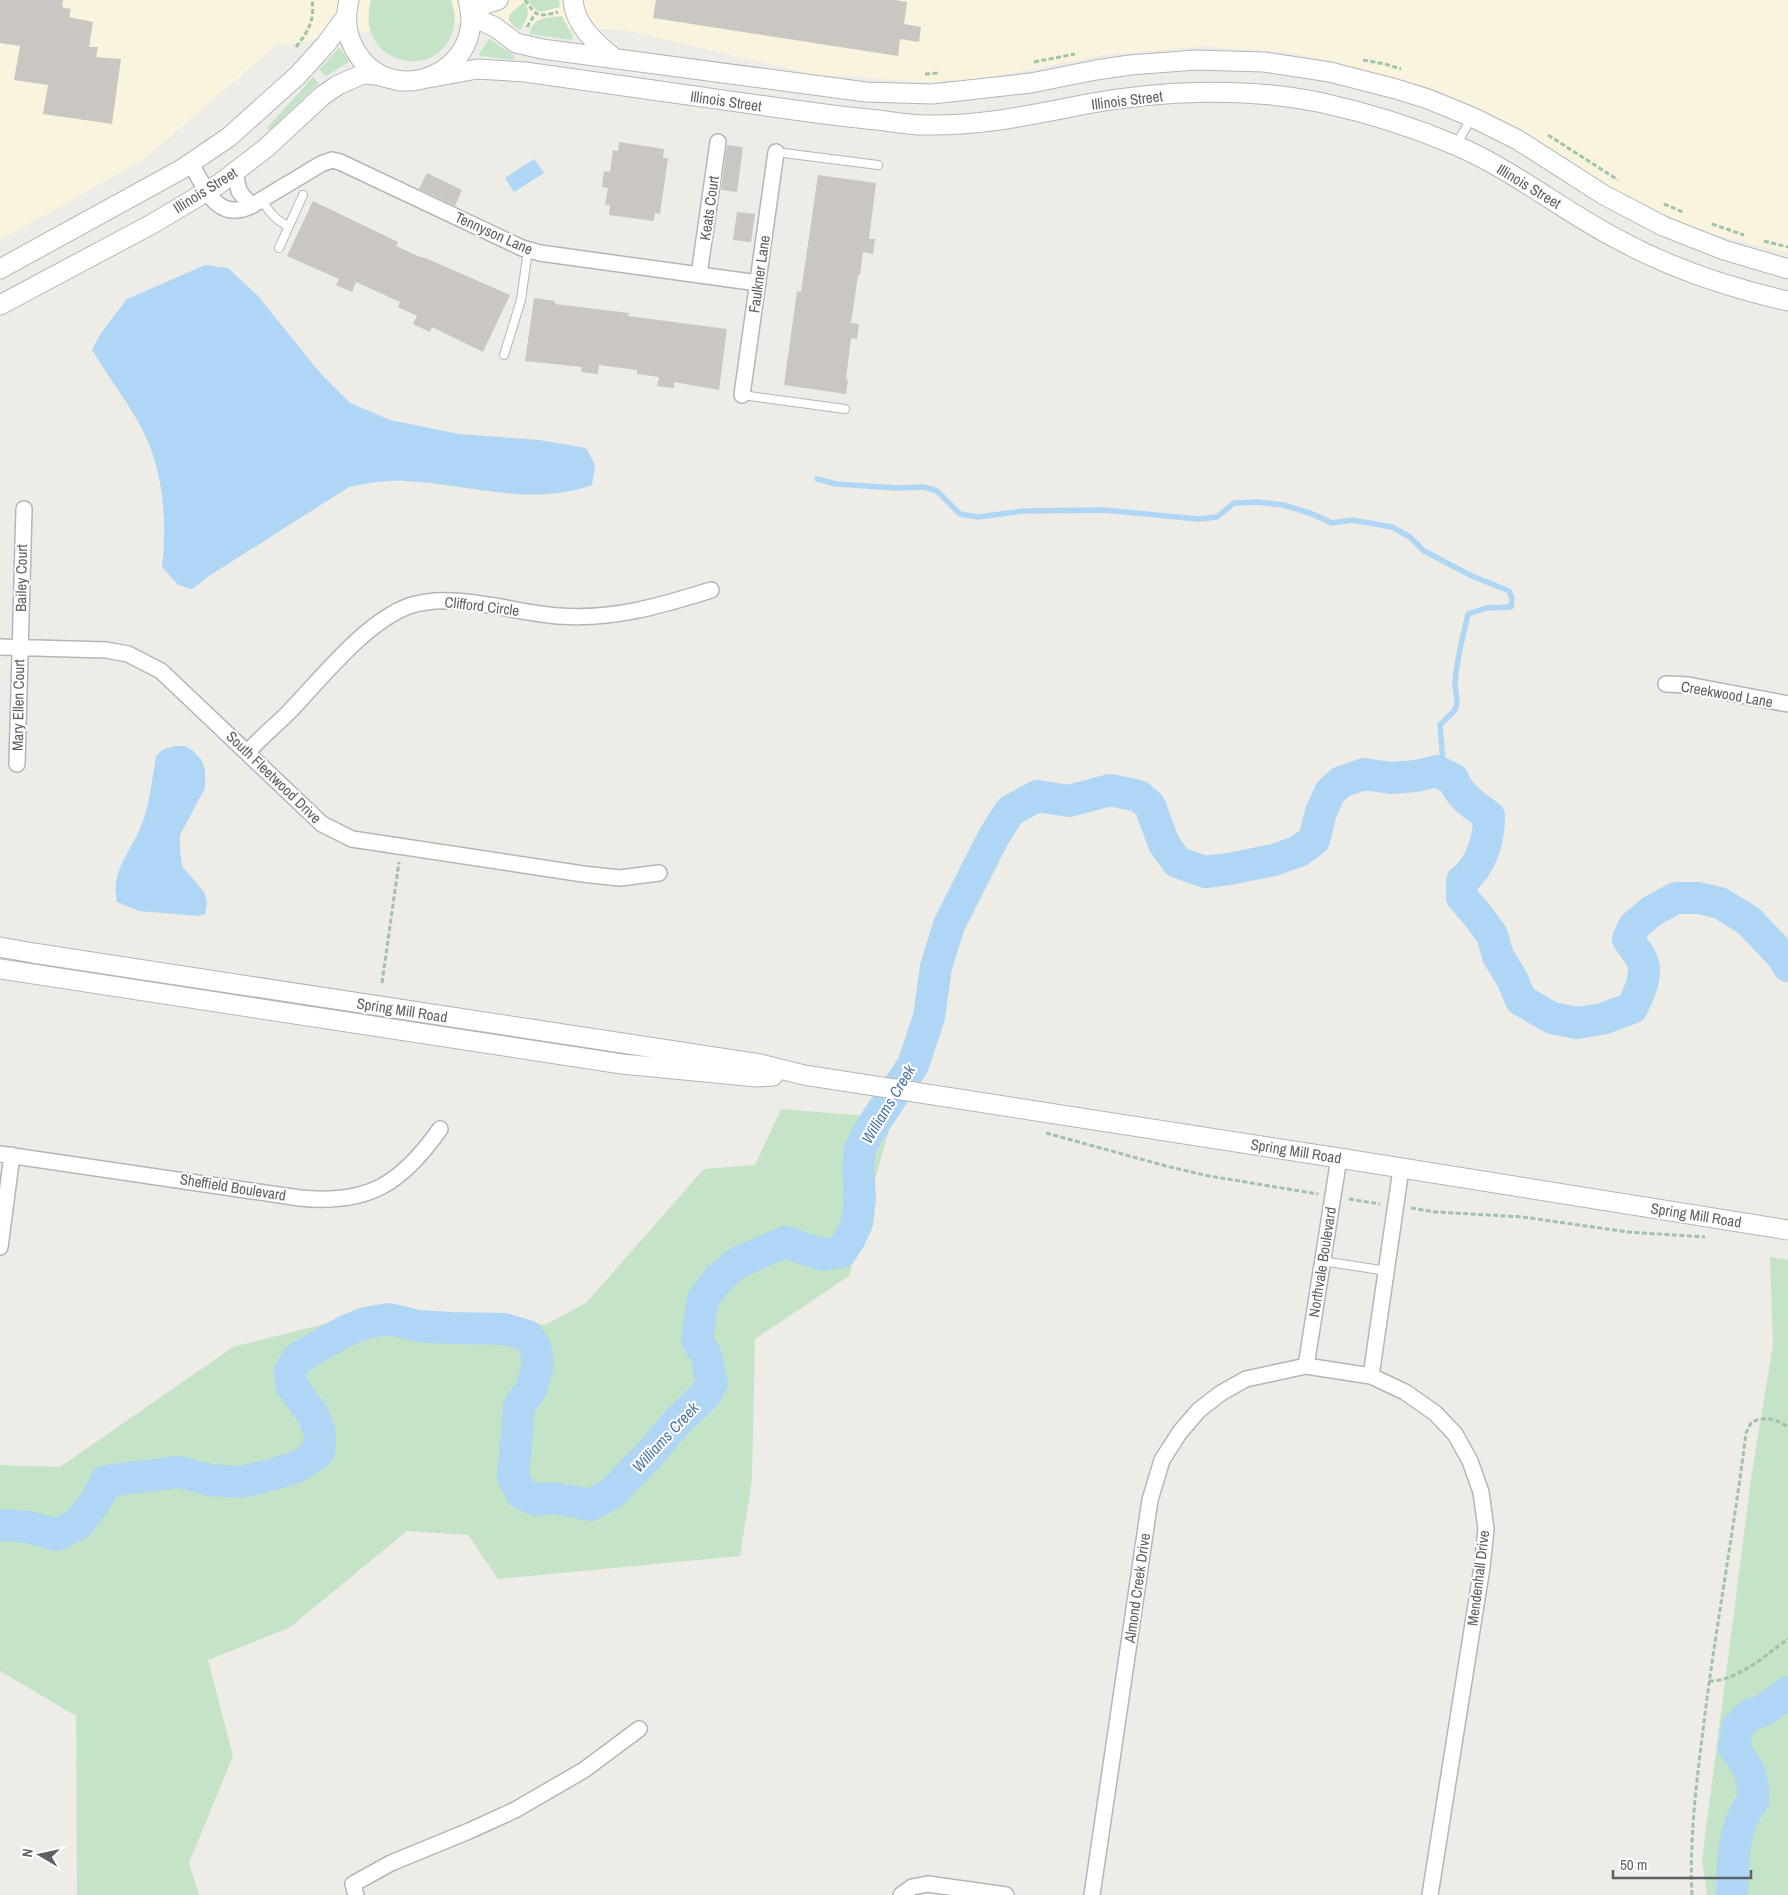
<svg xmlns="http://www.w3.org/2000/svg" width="1788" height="1895" font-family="'Archivo Narrow',sans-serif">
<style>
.commercial{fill:#faf4df}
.green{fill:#c5e3c6}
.water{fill:#afd6f5}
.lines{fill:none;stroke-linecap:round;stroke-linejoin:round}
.stream{stroke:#afd6f5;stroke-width:5.5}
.river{stroke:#afd6f5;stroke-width:32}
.building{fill:#cac7c2}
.service-casing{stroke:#b3b6b9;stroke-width:10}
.minor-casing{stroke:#b3b6b9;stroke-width:18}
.tertiary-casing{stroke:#b3b6b9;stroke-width:21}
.path{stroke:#9fc3aa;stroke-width:3;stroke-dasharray:5 2.5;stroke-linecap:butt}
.service{stroke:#fff;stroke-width:8}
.minor{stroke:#fff;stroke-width:15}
.tertiary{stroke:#fff;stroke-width:19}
.labels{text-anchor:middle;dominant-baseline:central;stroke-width:4;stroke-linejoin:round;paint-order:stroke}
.street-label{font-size:15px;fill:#5e6164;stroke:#fff}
.water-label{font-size:16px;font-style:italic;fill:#4d78a6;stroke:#fff}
</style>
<rect width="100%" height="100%" fill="#eeece6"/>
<path class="commercial" d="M0,0H1788V253L1703,232L1620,193L1499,118L1429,87L1295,53L1205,46L1102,55L985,78L929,82L812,74L625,30L427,21L275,46L143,160L0,240Z"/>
<path class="green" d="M371,0H451C455,10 456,19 453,30C438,84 353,64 371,0Z
M527,0H559L560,7L540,12L535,9Z
M524,2C532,12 526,21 520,30C500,18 510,14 524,2Z
M562,16L573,37L572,40L530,34C531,18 548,17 562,16Z
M489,39L514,55L513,60L480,56L479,54Z
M339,48L341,49L349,62L326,76L319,70Z
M313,77L319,83L274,126L269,130L267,128Z
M781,1109L892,1118L849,1276L755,1339L752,1480L740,1556L498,1579L468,1535L407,1531L289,1628L208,1660L233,1756L189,1863L199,1895H77L76,1716L0,1671V1465L60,1467L233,1347L388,1308L545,1325L586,1303L704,1169L755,1165Z
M1770,1257L1788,1260V1895H1707L1702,1860L1752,1472L1773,1345Z"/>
<path class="water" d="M534,159L544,173L514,192L505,178Z
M205,265L228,268L241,280L258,296L321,374L350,403L390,420L459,434L539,440L586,448L595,465L592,485C531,507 468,484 406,481C386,480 368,483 349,487L209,576L192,589L178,585L162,567C167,524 164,475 145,435C131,405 109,379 92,350L101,333L127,299Z
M176,746H185L192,750L201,759L205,769V788L180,835V849L182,866L204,892L207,902L205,914L199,916L139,911L117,902C110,871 131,852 141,826C150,805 152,779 156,757C161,749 167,748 176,746Z"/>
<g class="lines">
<path class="stream" d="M817,479L836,484L896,488L924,487L937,491L960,514L978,517L1023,511L1104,510L1198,519L1217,517L1234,503L1259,502L1283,505L1310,513L1332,523L1352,520L1392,527L1410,537L1424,551L1472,576L1509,591L1512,598L1511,607L1486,608L1468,614C1463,636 1456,662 1455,684C1455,693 1460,703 1454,711C1450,716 1444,720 1440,725L1444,775"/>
<path class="river" d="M0,1525L28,1527L56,1535L79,1523L95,1502L106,1481L179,1472L210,1480L241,1482L271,1475L299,1466L319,1452L320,1433L313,1415L291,1385L290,1371L298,1358L346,1331L365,1323L389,1319L418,1326L451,1328L504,1329L528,1336L535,1347L538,1364L532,1388L519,1406L513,1477L521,1493L536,1500L553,1498L591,1505L612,1493L650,1454L677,1422L706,1394L712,1382L706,1356L697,1339L703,1299L720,1277L739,1262L785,1242L823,1255L841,1252L849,1240L857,1223L860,1198L858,1169L860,1148L871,1128L913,1065L929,1017L936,967L949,925L993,838L1010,811L1037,796L1069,801L1110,790L1139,796L1150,806L1164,844L1177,862L1205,872L1229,869L1274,860L1299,851L1314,840L1321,812L1330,792L1341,782L1364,774L1391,778L1416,776L1437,771L1453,779C1459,796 1475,806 1489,816C1489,840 1481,867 1462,881V897L1478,916L1492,935L1498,956L1512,979L1521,1000L1552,1018L1577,1023L1602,1019L1632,1008C1638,995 1647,978 1643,963C1641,955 1632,946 1628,939L1634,926L1652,911L1676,898H1699L1720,903L1749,921L1783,957L1788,966
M1732,1895C1733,1860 1732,1827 1754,1799C1752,1774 1749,1768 1734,1748L1737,1728L1748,1716L1764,1710L1788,1692"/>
</g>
<path class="building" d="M0,0H63L62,7L71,9L69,17L93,22L89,47H98L96,57L121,59L112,124L43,114L48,85L14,80L20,46L0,43Z
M656,0H895L907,2L904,24L921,27L919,42L900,39L898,56L653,18Z
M619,142L664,149L663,158H668L660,214L655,213L654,221L609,215L610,205H605L608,188L602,187L604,171L610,172L613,150L618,151Z
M727,145L743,147L737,192L721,190Z
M427,173L462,190L455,206L419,189Z
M818,175L876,183L869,239H875L873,254L863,252L860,275H858L851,323L859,324L857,339L851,338L846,379L848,380L846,394L784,385L797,291L801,292Z
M313,201L398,242L396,246L422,258L423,257L510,295L483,352L432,327L430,332L413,324L417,316L398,307L400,302L356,282L352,292L336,285L339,279L287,256Z
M737,212L755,214L751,242L733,240Z
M534,298L555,301V304L629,313L628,316L727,329L719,390L674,382V388L657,386L659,377L637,374V370L599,365L598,374L581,372L582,367L525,361Z"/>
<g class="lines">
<g class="service-casing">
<path id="service" d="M1456,145L1472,117
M776,152L878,165
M262,200C269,212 276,221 289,226
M279,248L303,195
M504,355L521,300L528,250
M742,395L845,409
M1322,1261L1387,1271"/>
</g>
<g class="minor-casing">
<path id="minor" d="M191,164C206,189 217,222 251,206L321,164L332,160L340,162L522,248L540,253L758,283
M235,172L239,191L251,206
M699,275L718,142
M742,395L776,152
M0,647L106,650L128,654L161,671L322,824L352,839L583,874L620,878L659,873
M1666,684L1688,685L1788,704
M248,752C260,738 275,726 288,713C321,679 365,622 409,606C453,591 514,613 559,616C613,620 660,606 711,590
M17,764L24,509
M0,1154L300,1198C369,1205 402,1183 440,1129
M0,1247L12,1155
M1306,1366L1339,1158
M1371,1376L1401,1169
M356,1895L353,1884L391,1863L469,1831L515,1810L584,1770L639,1729
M901,1895L912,1887L928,1884L1006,1895
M1092,1895L1150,1500L1162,1460L1180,1432L1199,1410L1221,1393L1246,1379L1306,1366L1371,1376L1405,1392L1435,1413L1455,1434L1470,1461L1481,1492L1486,1529L1482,1567L1430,1895"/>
</g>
<g class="tertiary-casing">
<path id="tertiary" d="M349,0C345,16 346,33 354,48C389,114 489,72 468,0
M573,0C575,26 596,43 615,59
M470,9L498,0
M471,16L495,27L516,43L542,49L866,92L932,94L1031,83L1096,70L1130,65L1196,60L1264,62L1330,72L1396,89L1428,99L1472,117L1518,140L1604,195L1663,226L1724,250L1788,269
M428,78L477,69L525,72C608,83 690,96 773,107C808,112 843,117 878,120C893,122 909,125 924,125C982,126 1031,115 1087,104C1163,90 1248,87 1323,103C1368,113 1413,127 1455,145C1514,170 1564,212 1621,241C1673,269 1730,288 1788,301
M0,269L182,169L229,137L298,75L326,44L346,17
M0,305L152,224L219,184L266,148L322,96L338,85L363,74L376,75L400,81
M0,947L33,953L760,1064L804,1075L1339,1158L1788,1230
M0,969L622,1064L757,1077L773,1076"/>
</g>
<path class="path" d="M525,0C537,17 538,17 558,12
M527,27L535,14
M296,47C308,32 315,20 312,0
M1363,60L1385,64L1401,69
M1034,62L1075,54
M925,74L939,73
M1548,135L1618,180
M1664,204L1683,212
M1712,224L1744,235
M1764,241L1788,247
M382,983L399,862
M1046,1133L1166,1166L1209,1176L1318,1194
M1349,1199L1380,1204
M1411,1208L1436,1212L1523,1217L1628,1232L1705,1237
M1709,1681C1736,1682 1767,1654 1788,1639
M1692,1895C1689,1837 1697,1779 1704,1722C1716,1625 1734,1530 1746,1433L1751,1423C1764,1415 1776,1419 1788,1427"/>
<use href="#service" class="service"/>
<use href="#minor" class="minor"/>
<use href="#tertiary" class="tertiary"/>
</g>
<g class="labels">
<g class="street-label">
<text transform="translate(1127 100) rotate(-7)">Illinois Street</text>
<text transform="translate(726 101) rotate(8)">Illinois Street</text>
<text transform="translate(1529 186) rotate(31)">Illinois Street</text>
<text transform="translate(205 190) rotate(-32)">Illinois Street</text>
<text transform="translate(709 208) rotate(-82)">Keats Court</text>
<text transform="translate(494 233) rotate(24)">Tennyson Lane</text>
<text transform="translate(759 274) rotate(-82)">Faulkner Lane</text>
<text transform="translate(21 578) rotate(-89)">Bailey Court</text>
<text transform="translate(482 606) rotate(7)">Clifford Circle</text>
<text transform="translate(1727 694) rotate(10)">Creekwood Lane</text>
<text transform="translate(18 705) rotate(-89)">Mary Ellen Court</text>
<text transform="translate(274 777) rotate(44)">South Fleetwood Drive</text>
<text transform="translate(402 1010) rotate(9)">Spring Mill Road</text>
<text transform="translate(1296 1151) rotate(9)">Spring Mill Road</text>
<text transform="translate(233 1187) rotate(9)">Sheffield Boulevard</text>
<text transform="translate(1696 1215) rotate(9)">Spring Mill Road</text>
<text transform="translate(1322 1262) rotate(-81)">Northvale Boulevard</text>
<text transform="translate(1478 1578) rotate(-83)">Mendenhall Drive</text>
<text transform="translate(1137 1588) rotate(-82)">Almond Creek Drive</text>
</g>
<g class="water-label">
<text transform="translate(888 1104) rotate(-59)">Williams Creek</text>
<text transform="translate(665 1437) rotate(-47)">Williams Creek</text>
</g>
</g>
<g transform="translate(40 1855) rotate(279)" stroke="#ffffff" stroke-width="4" paint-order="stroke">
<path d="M0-4L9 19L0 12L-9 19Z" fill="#5e6164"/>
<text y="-8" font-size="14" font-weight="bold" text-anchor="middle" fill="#5e6164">N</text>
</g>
<path d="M1613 1870v8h138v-8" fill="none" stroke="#5e6164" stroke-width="2.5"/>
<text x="1620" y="1870" font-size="15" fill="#5e6164" stroke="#ffffff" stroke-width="4" paint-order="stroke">50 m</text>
</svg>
